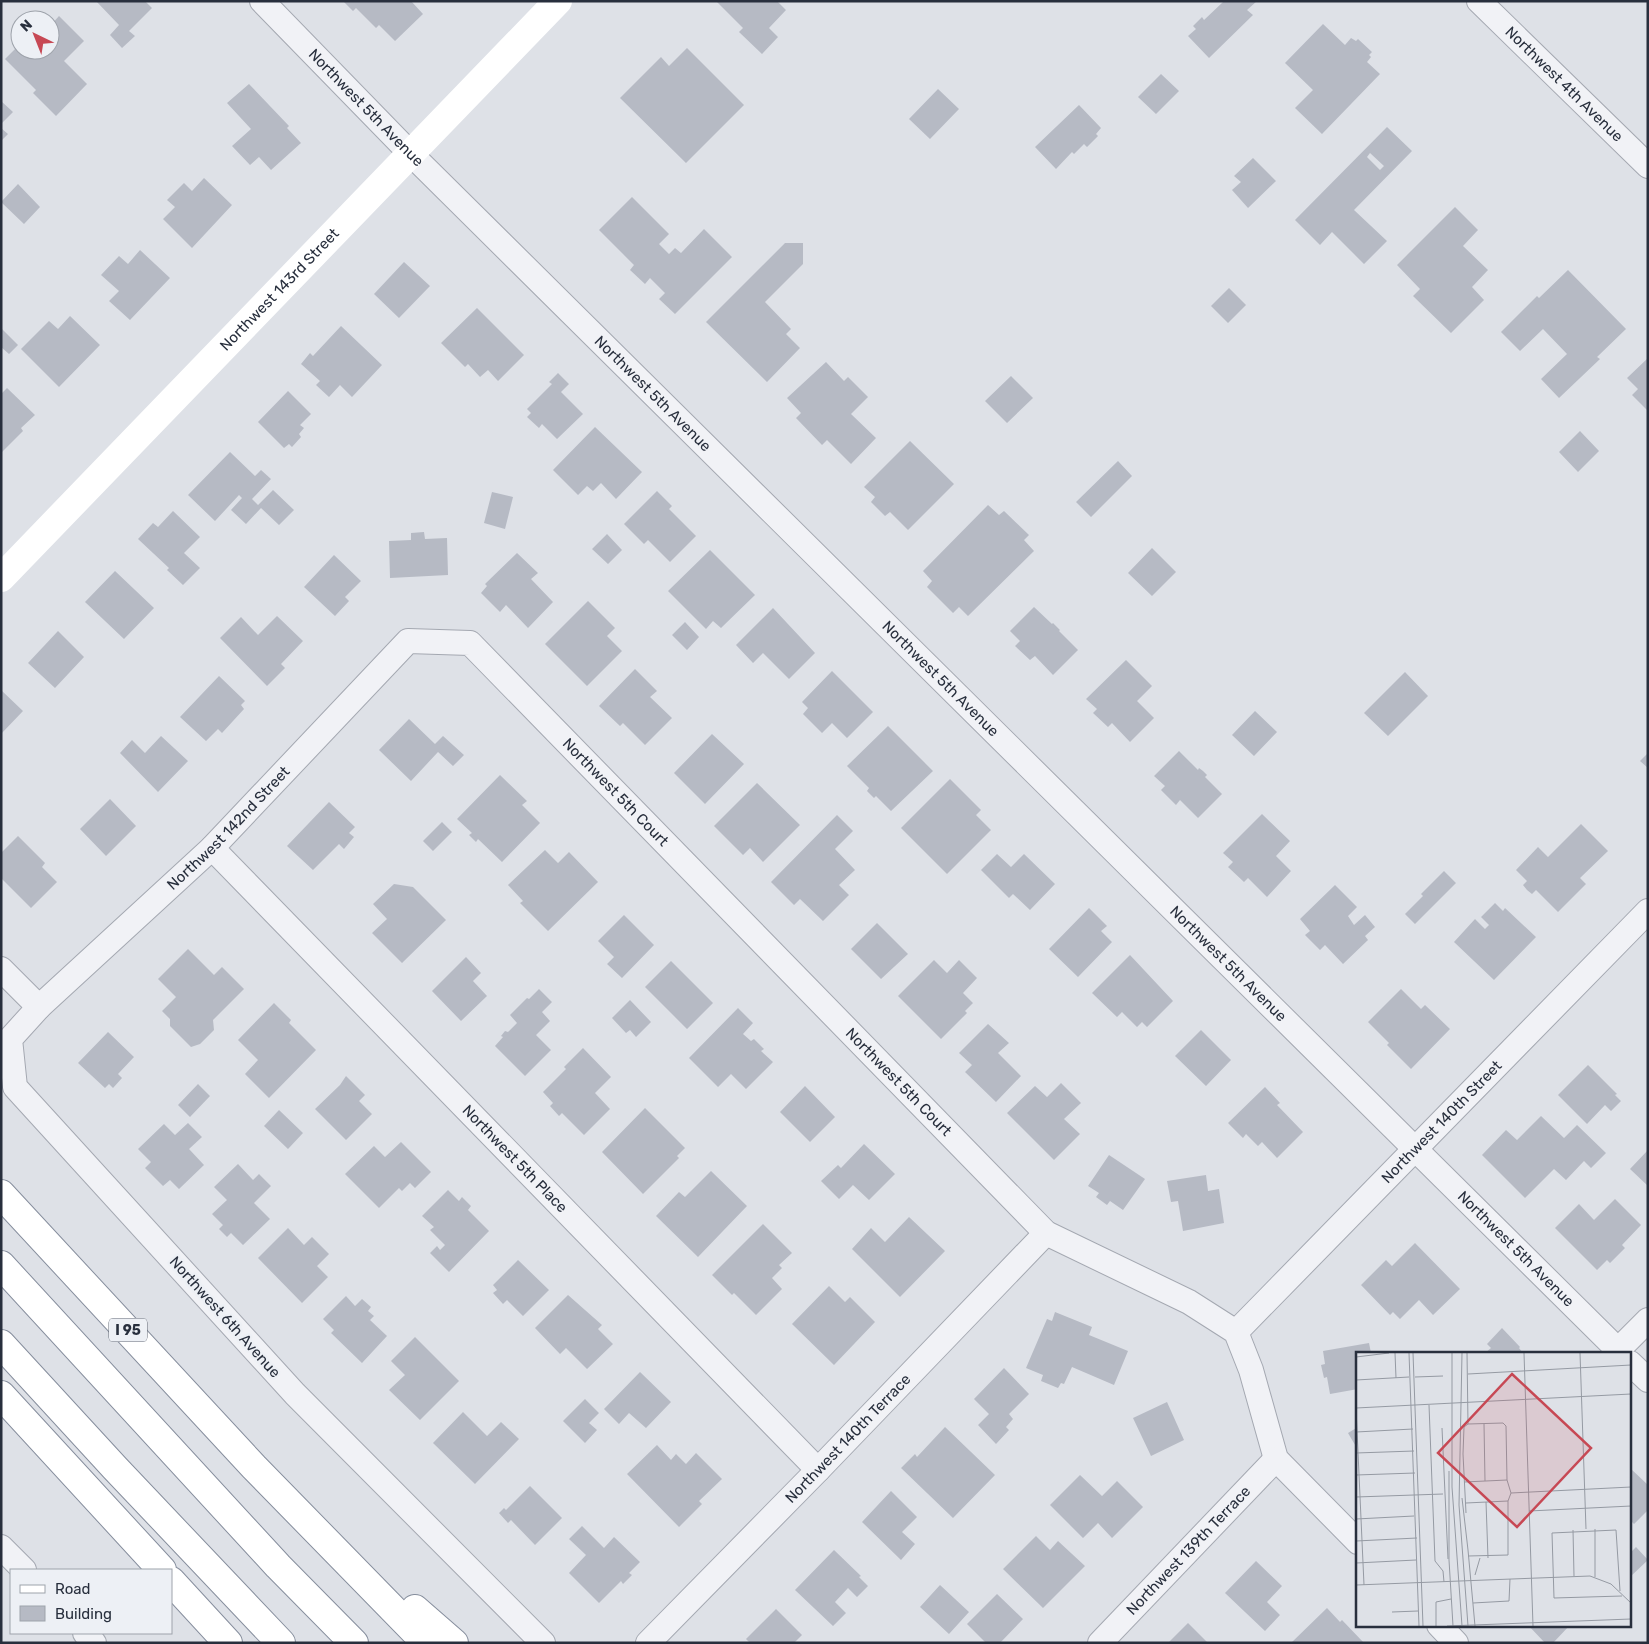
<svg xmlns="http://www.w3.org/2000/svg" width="1649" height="1644" font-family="Rubik,sans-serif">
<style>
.building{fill:#b6bac4;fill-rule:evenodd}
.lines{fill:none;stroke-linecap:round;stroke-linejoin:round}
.street-casing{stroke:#a4a8b1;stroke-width:26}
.highway-casing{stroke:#868e9d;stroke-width:30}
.street{stroke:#f1f2f6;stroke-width:24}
.secondary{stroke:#fff;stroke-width:28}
.highway{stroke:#fff;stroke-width:28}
.labels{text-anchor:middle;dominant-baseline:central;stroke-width:5;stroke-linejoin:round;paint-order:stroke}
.shield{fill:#edf0f5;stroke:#636974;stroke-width:1}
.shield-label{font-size:14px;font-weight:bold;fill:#282f3d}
.street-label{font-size:15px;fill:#282f3d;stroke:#edf0f5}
.inset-road{fill:none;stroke:#959aa3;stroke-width:1}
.view{fill:#c74854;fill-opacity:0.15;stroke:#c74854;stroke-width:2.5}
.inset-edge{fill:none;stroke:#282f3d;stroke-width:2.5}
</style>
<rect width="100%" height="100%" fill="#dee1e7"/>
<path class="building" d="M96,1H145L152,8L129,31L135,36L122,48L110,35L119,25Z
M343,1H411L423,14L395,41L379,25L376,28L356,8L353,11Z
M716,1H777L786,10L769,28L778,37L762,54L739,32L743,28Z
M1222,1H1257L1247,10L1253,15L1209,58L1188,36L1196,29L1193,26L1202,17L1204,20L1223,2Z
M59,16L84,41L64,61L87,84L56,116L33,93L36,90L5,59L20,44V50H50V26Z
M1323,24L1345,45L1351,38L1356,41L1358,39L1372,52L1369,55L1371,57L1367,62L1380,74L1322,134L1295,108L1313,90L1285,63Z
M687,48L744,105L686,163L620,98L661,57L669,66Z
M1161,74L1179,91L1156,114L1138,97Z
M249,84L289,126L287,128L301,143L271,170L259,157L250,165L232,146L251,129L227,103Z
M938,89L959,109L930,139L909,119Z
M1,101L13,112L1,124Z
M1079,105L1101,128L1096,134L1098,136L1087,147L1084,144L1074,154L1072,152L1056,169L1035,147Z
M1387,127L1412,151L1354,210L1387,241L1364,264L1332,232L1320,245L1295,220ZM1370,153L1384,166L1380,170L1367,157Z
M1,128L8,134L1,141Z
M1253,158L1276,181L1248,208L1232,190L1241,182L1234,176Z
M204,178L232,205L192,248L163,219L175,207L167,200L184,183L192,191Z
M18,184L40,207L24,224L1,202Z
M632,197L669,234L659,244L669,254L675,248L681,253L704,229L732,257L675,314L659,299L665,293L650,278L645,284L630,270L634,265L599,230Z
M1455,207L1478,230L1463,246L1488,270L1472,287L1484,300L1451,333L1413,296L1420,289L1397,265Z
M785,243H803V264L765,302L791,329L786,334L800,348L767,382L706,322Z
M140,250L170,278L130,320L109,301L119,291L101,275L119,256L128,264Z
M404,262L430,286L399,318L374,294Z
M1568,270L1626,329L1597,357L1600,359L1559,398L1541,379L1567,354L1543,329L1520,351L1501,332L1537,296L1539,298Z
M1229,288L1246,305L1228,323L1211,306Z
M477,308L524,355L498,381L488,370L480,377L468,364L465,367L441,343Z
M70,316L100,345L59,387L21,349L49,321L58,329Z
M341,326L382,365L352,397L340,385L329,397L316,385L320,381L301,364L310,353L313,356Z
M1,328L18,345L9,354L1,347Z
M1648,358V411L1632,395L1638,389L1627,378Z
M826,362L844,381L848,377L868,397L851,414L876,438L851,464L827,440L822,445L796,418L801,413L787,398Z
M558,373L569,384L561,392L583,414L557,439L542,424L539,428L527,417L531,413L527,409L552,384L549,382Z
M1011,376L1033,398L1007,423L985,401Z
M7,388L35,415L21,428L23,431L1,453V394Z
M288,391L311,414L300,425L304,428L299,434L301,437L292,447L289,444L284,448L258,422Z
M595,427L642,472L616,499L601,483L593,491L587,486L578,495L553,470Z
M1580,431L1599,451L1578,472L1559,452Z
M910,441L954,484L908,530L890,512L885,516L871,502L875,497L864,487Z
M230,452L255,476L261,470L271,479L252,499L258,505L273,490L294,510L279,525L261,508L246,524L231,510L242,498L239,495L215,521L188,495Z
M1118,461L1132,476L1091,517L1076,502Z
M657,491L672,506L669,509L696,536L670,562L648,540L644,544L624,524Z
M492,492L513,497L505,529L484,523Z
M988,505L999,515L1004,511L1029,535L1024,540L1034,551L968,616L959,607L953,613L927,587L932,581L923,571Z
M173,511L200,537L184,553L200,568L183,585L167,570L169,568L138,539L153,523L158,527Z
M424,532L425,539L447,538L448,575L390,578L389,541L411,540V533Z
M607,534L622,550L608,564L592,549Z
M1152,548L1176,572L1152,596L1128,573Z
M710,550L755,595L721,628L713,621L706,629L668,591Z
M517,553L538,573L531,579L553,602L528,628L506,605L500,612L481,593L487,586L485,584Z
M334,555L361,581L345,597L349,601L335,616L304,587Z
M115,571L154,608L124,639L85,602Z
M588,601L615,628L607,636L622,651L587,686L545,644Z
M1034,607L1052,624L1053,623L1060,630L1059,631L1078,650L1053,675L1035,656L1030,660L1015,646L1020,641L1010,631Z
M773,608L815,653L789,679L763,653L753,663L736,645Z
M277,616L303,641L281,664L285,668L267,686L220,638L241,617L258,635Z
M685,622L699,637L687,650L672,635Z
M58,631L84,657L55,688L28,663Z
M1126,660L1152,686L1137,701L1154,718L1130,742L1112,723L1108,727L1093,713L1097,709L1086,699Z
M635,669L657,691L650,697L672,718L645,745L623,723L620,726L599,706Z
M832,671L873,712L847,738L832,723L822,733L803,714L808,708L802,702Z
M1405,672L1428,696L1388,736L1364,713Z
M219,676L245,701L241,705L244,709L222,733L218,729L206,741L180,717Z
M1,690L23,711L1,734Z
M1255,711L1277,732L1254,756L1232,735Z
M409,719L435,744L443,736L464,755L453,766L438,752L411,781L379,750Z
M888,726L933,771L891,811L876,796L874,798L867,791L869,788L847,766Z
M712,734L744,764L705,804L674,773Z
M161,736L188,761L158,792L120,753L132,740L145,753Z
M1179,751L1198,770L1199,768L1203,771L1207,775L1205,777L1222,794L1198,818L1180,800L1176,805L1161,790L1165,786L1154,776Z
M1648,753V768L1640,761Z
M500,775L527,801L522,805L540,823L502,862L478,839L476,842L469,835L472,833L457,819Z
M950,779L981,810L976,815L991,830L947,874L901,828Z
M757,783L800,825L763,862L750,848L743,855L714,826Z
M110,799L136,826L106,856L80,829Z
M329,802L355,827L349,833L354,837L344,849L339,844L313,870L287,846Z
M1262,814L1290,841L1276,856L1291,871L1267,897L1248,878L1244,882L1228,867L1233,862L1223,853Z
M837,815L853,831L835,849L855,870L839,885L849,895L823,921L800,899L794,905L771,882Z
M442,822L452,832L433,851L423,841Z
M1581,824L1608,851L1580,878L1586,884L1558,912L1536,890L1532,894L1527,890L1523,885L1527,881L1516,870L1538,847L1548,857Z
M18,836L45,863L42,867L57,882L31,908L1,878V853Z
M545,850L558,863L569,852L598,882L548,931L520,903L523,901L508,885Z
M997,854L1011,867L1024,854L1055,884L1030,910L1013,894L1009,898L981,870Z
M1444,871L1456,883L1415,924L1405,914L1423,896L1421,894Z
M394,884L413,887L446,920L402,963L372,933L387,919L373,904Z
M1335,885L1357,907L1348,916L1354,925L1365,915L1375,927L1365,936L1368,940L1343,964L1325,945L1320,950L1305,935L1310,931L1300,919Z
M1495,903L1503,911L1505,908L1536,937L1494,980L1454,942L1475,919L1485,929L1489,925L1481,917Z
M1089,908L1107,926L1101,931L1112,942L1078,977L1049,949Z
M624,915L654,945L622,978L607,964L614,957L598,941Z
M877,923L908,954L881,979L851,949Z
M188,949L214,975L222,967L244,989L213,1020L214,1030L200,1044L191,1047L170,1026V1019L162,1011L176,997L158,979Z
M1130,955L1173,1001L1147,1027L1142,1022L1137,1027L1122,1012L1117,1017L1092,993Z
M466,957L481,973L473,981L487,996L461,1021L432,991Z
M934,960L947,973L959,960L977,978L963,993L973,1003L965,1011L967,1013L941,1039L898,996Z
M671,961L713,1003L687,1029L645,987Z
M539,989L552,1002L542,1012L550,1021L536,1035L551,1050L525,1076L495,1046L503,1037L501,1036L505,1031L508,1032L517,1023L510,1015L527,998L529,999Z
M1401,989L1421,1009L1425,1005L1450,1029L1411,1069L1387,1045L1389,1043L1368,1022Z
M630,1000L651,1022L636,1037L630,1030L626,1033L612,1018Z
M274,1003L291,1020L289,1023L316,1050L269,1098L245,1074L258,1060L238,1040Z
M738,1008L753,1023L743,1034L751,1041L754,1039L764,1049L761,1051L773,1062L746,1089L731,1074L718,1087L689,1058Z
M988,1024L1009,1043L998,1053L1021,1076L996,1102L965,1072L972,1065L959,1053Z
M1201,1030L1231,1060L1206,1086L1175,1056Z
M108,1032L134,1057L118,1074L122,1078L113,1088L109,1084L105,1088L78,1063Z
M583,1048L611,1077L595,1093L610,1109L584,1135L562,1113L559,1116L550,1106L553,1103L543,1092L566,1069L564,1067Z
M1588,1065L1617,1094L1615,1095L1621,1101L1611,1111L1605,1105L1587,1124L1558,1095Z
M346,1076L365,1095L359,1101L372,1114L346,1140L315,1109L340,1085Z
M1061,1083L1081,1103L1064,1119L1080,1134L1054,1160L1007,1113L1035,1086L1047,1097Z
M198,1084L210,1096L190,1117L178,1105Z
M805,1086L835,1117L810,1142L780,1112Z
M1265,1087L1280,1103L1277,1105L1303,1132L1277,1158L1262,1142L1258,1146L1246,1134L1243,1138L1228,1123Z
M645,1108L685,1148L677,1156L679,1158L643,1194L602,1152Z
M279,1110L303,1133L288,1149L264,1126Z
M1541,1116L1564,1138L1577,1125L1606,1153L1591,1168L1584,1161L1566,1180L1554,1169L1525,1198L1482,1155L1506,1130L1517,1140Z
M188,1123L202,1137L189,1149L204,1165L179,1189L170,1180L163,1186L145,1168L151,1162L138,1149L164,1124L175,1135Z
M401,1142L431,1172L415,1188L410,1183L402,1191L399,1188L379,1208L345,1174L374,1146L385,1157Z
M864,1144L895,1174L869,1200L853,1185L839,1199L821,1181L838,1165L841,1168Z
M1648,1150V1186L1630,1169Z
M1109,1155L1145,1179L1123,1210L1110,1201L1107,1205L1096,1197L1099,1193L1088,1186Z
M238,1164L253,1180L259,1174L271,1186L254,1203L270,1219L243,1245L231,1233L227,1237L219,1229L223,1225L212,1214L227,1200L214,1187Z
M711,1171L747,1206L698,1257L656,1216L679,1192L685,1197Z
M1206,1175L1208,1191L1219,1189L1224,1223L1183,1231L1178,1201L1171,1202L1167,1181Z
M448,1190L459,1201L462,1197L471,1206L468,1210L489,1231L449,1272L430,1253L437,1246L440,1250L445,1245L430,1230L434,1227L422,1216Z
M1615,1199L1641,1225L1622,1245L1625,1248L1610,1263L1607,1260L1597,1270L1555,1228L1579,1204L1594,1220Z
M909,1217L945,1251L900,1297L852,1249L871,1228L885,1242Z
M763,1224L792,1253L779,1265L782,1268L772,1278L782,1289L756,1315L734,1293L732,1295L712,1275Z
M288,1228L304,1245L312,1237L329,1254L317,1266L328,1277L302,1303L258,1258Z
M1415,1243L1460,1289L1433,1315L1419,1300L1400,1319L1393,1312L1390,1315L1361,1285L1386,1260L1392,1266Z
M518,1260L549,1290L523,1316L507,1300L503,1304L493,1293L497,1290L493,1285Z
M829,1286L845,1302L850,1297L875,1322L834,1365L792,1324Z
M568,1295L602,1325L598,1329L613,1344L587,1369L566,1348L560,1354L535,1328Z
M346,1296L355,1306L362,1299L371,1307L368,1311L374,1316L370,1320L387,1336L362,1363L331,1333L334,1330L323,1319Z
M1055,1312L1092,1327L1089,1335L1128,1351L1114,1385L1072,1367L1064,1384L1061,1383L1058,1388L1041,1381L1043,1375L1026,1368L1047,1319L1052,1321Z
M1502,1328L1520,1347L1519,1348L1523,1353H1485L1491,1348L1487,1344Z
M415,1337L459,1381L420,1420L389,1390L405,1375L391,1361Z
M1369,1343L1371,1353H1358V1389L1330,1394L1327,1377L1324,1378L1321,1365L1325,1364L1323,1351Z
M1004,1368L1029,1394L1009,1414L1013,1419L1006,1427L1009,1430L996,1444L978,1425L989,1414L974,1399Z
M640,1372L671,1402L646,1428L629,1413L619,1424L604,1409Z
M585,1399L599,1413L589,1423L597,1430L585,1443L563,1421Z
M1167,1402L1184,1440L1151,1456L1133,1418Z
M463,1412L487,1436L501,1422L519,1439L475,1484L433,1443Z
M945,1427L995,1475L953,1518L901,1468L915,1454L917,1457Z
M1358,1427V1450L1348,1433Z
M657,1445L671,1460L676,1454L686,1464L696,1453L722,1479L699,1501L702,1504L679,1527L627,1474Z
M1630,1468L1648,1485V1510L1634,1524L1630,1520Z
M1080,1475L1102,1496L1117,1481L1143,1507L1112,1538L1098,1523L1083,1538L1050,1505Z
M530,1486L562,1518L535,1545L511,1520L508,1523L499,1513L504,1508L506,1510Z
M891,1491L917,1517L902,1532L915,1544L901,1560L862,1522Z
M582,1526L604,1548L614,1537L640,1562L629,1573L632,1575L623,1584L621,1581L599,1603L569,1573L586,1555L569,1539Z
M1036,1536L1050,1550L1058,1541L1085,1566L1043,1608L1003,1569Z
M1636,1547L1648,1560L1630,1577V1553Z
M834,1550L861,1576L859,1577L868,1586L857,1597L848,1588L835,1602L846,1613L833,1626L795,1590Z
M1256,1561L1282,1586L1267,1602L1280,1615L1265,1631L1225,1593Z
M940,1585L969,1612L949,1634L920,1607Z
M997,1594L1023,1619L1000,1643H986L967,1624Z
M1327,1608L1340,1622L1342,1620L1364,1643H1291Z
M776,1609L802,1635L794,1643H750L746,1639Z
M1188,1623L1208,1643H1168Z
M1528,1625H1570L1553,1643H1545Z"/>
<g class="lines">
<g class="street-casing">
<g id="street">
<path id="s1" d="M262,1L410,153L1621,1353"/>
<path id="s2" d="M1479,1L1648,166"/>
<path id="s3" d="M212,848L818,1470"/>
<path d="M1,969L39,1007"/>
<path id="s4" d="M1236,1332L1648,911"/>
<path d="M1618,1350L1648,1320"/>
<path d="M1630,1363L1648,1380"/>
<path d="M1,1547L24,1570"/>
<path d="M1439,1625L1456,1643"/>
<path d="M85,1633L94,1643"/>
<path id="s5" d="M543,1643L295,1394L15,1087L10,1039L39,1007L212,848L408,641L470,643L1046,1233L1189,1302L1236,1332L1251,1370L1276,1459L1358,1542"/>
<path id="s6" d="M648,1643L818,1470L1046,1233"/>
<path id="s7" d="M1100,1643L1276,1459"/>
</g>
</g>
<g class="highway-casing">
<path id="highway" d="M1,1194L254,1467L426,1643
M1,1265L278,1566L354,1643
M1,1344L115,1468L281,1643
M1,1395L162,1570
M171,1581L228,1643
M415,1609L454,1643"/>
</g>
<use href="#street" class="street"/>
<path class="secondary" id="s8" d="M1,578L558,1"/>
<use href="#highway" class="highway"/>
</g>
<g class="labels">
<rect class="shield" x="109" y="1318.5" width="38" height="23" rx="4"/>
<g class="shield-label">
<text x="128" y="1330">I 95</text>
</g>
<g class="street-label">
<text stroke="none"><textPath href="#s2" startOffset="119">Northwest 4th Avenue</textPath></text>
<text stroke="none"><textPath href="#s1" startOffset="149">Northwest 5th Avenue</textPath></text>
<text stroke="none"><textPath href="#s8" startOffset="401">Northwest 143rd Street</textPath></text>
<text stroke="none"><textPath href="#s1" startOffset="554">Northwest 5th Avenue</textPath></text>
<text stroke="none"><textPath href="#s1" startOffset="959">Northwest 5th Avenue</textPath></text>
<text stroke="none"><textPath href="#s5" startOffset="1649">Northwest 5th Court</textPath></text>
<text stroke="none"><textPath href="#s5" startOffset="1119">Northwest 142nd Street</textPath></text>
<text stroke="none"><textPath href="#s1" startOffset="1364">Northwest 5th Avenue</textPath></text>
<text stroke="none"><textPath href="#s5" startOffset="2054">Northwest 5th Court</textPath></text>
<text stroke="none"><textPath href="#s4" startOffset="294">Northwest 140th Street</textPath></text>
<text stroke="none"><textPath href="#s3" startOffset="434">Northwest 5th Place</textPath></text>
<text stroke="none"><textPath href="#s1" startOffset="1769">Northwest 5th Avenue</textPath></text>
<text transform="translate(225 1317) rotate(48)">Northwest 6th Avenue</text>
<text stroke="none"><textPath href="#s6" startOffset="286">Northwest 140th Terrace</textPath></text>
<text stroke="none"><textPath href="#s7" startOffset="128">Northwest 139th Terrace</textPath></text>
</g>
</g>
<g transform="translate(1356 1352)">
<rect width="275" height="275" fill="#dee1e7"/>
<path class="inset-road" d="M39,1L40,26M53,1L63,274M57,1L67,274M96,1V135L106,274M106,1L103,153L112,274M168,1L177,274M224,1L230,177M0,5L33,1M112,22L275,13M59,25L87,24M0,28L53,25M73,53L79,209L87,219L88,230M0,56L275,42M0,56L8,233M128,72L129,129M86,76L92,207M0,80L57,77M0,101L58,99M93,119V208M0,123L59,121M108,130L151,128M155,141L275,135M0,145L87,142M106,146L112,198M130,150L132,206M110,151L152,149M173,159L275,154M110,161L107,102L108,75L112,72L111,1M0,167L58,164M239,177V225M217,178L218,224M0,189L61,186M112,198L119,274M112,204L152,203V149L155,141L151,128L150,74L147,71L112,72M93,208L97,274M0,211L60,208M119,223L124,206M0,233L234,224L255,232L275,251M264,239L260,178L196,181L198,246L266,244M117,251L153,249L154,227M36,260L62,259M80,274V250L95,247M91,274L275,267"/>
<path class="view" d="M156,22L235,96L161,175L82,101Z"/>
<rect width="275" height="275" class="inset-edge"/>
</g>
<rect width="1649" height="1644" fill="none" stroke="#282f3d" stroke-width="5"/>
<rect x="10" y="1569" width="162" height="65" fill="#edf0f5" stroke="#9ea3ab"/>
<rect x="20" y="1585" width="25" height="8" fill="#ffffff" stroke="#9ea3ab"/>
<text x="55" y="1594" font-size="15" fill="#282f3d">Road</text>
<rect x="20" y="1606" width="25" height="15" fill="#b6bac4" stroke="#9ea3ab"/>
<text x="55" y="1619" font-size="15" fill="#282f3d">Building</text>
<g transform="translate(35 35) rotate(317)"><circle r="24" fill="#edf0f5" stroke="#9ea3ab"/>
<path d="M0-4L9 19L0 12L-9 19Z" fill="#c74854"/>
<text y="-8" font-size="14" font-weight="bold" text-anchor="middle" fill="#282f3d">N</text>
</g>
</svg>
